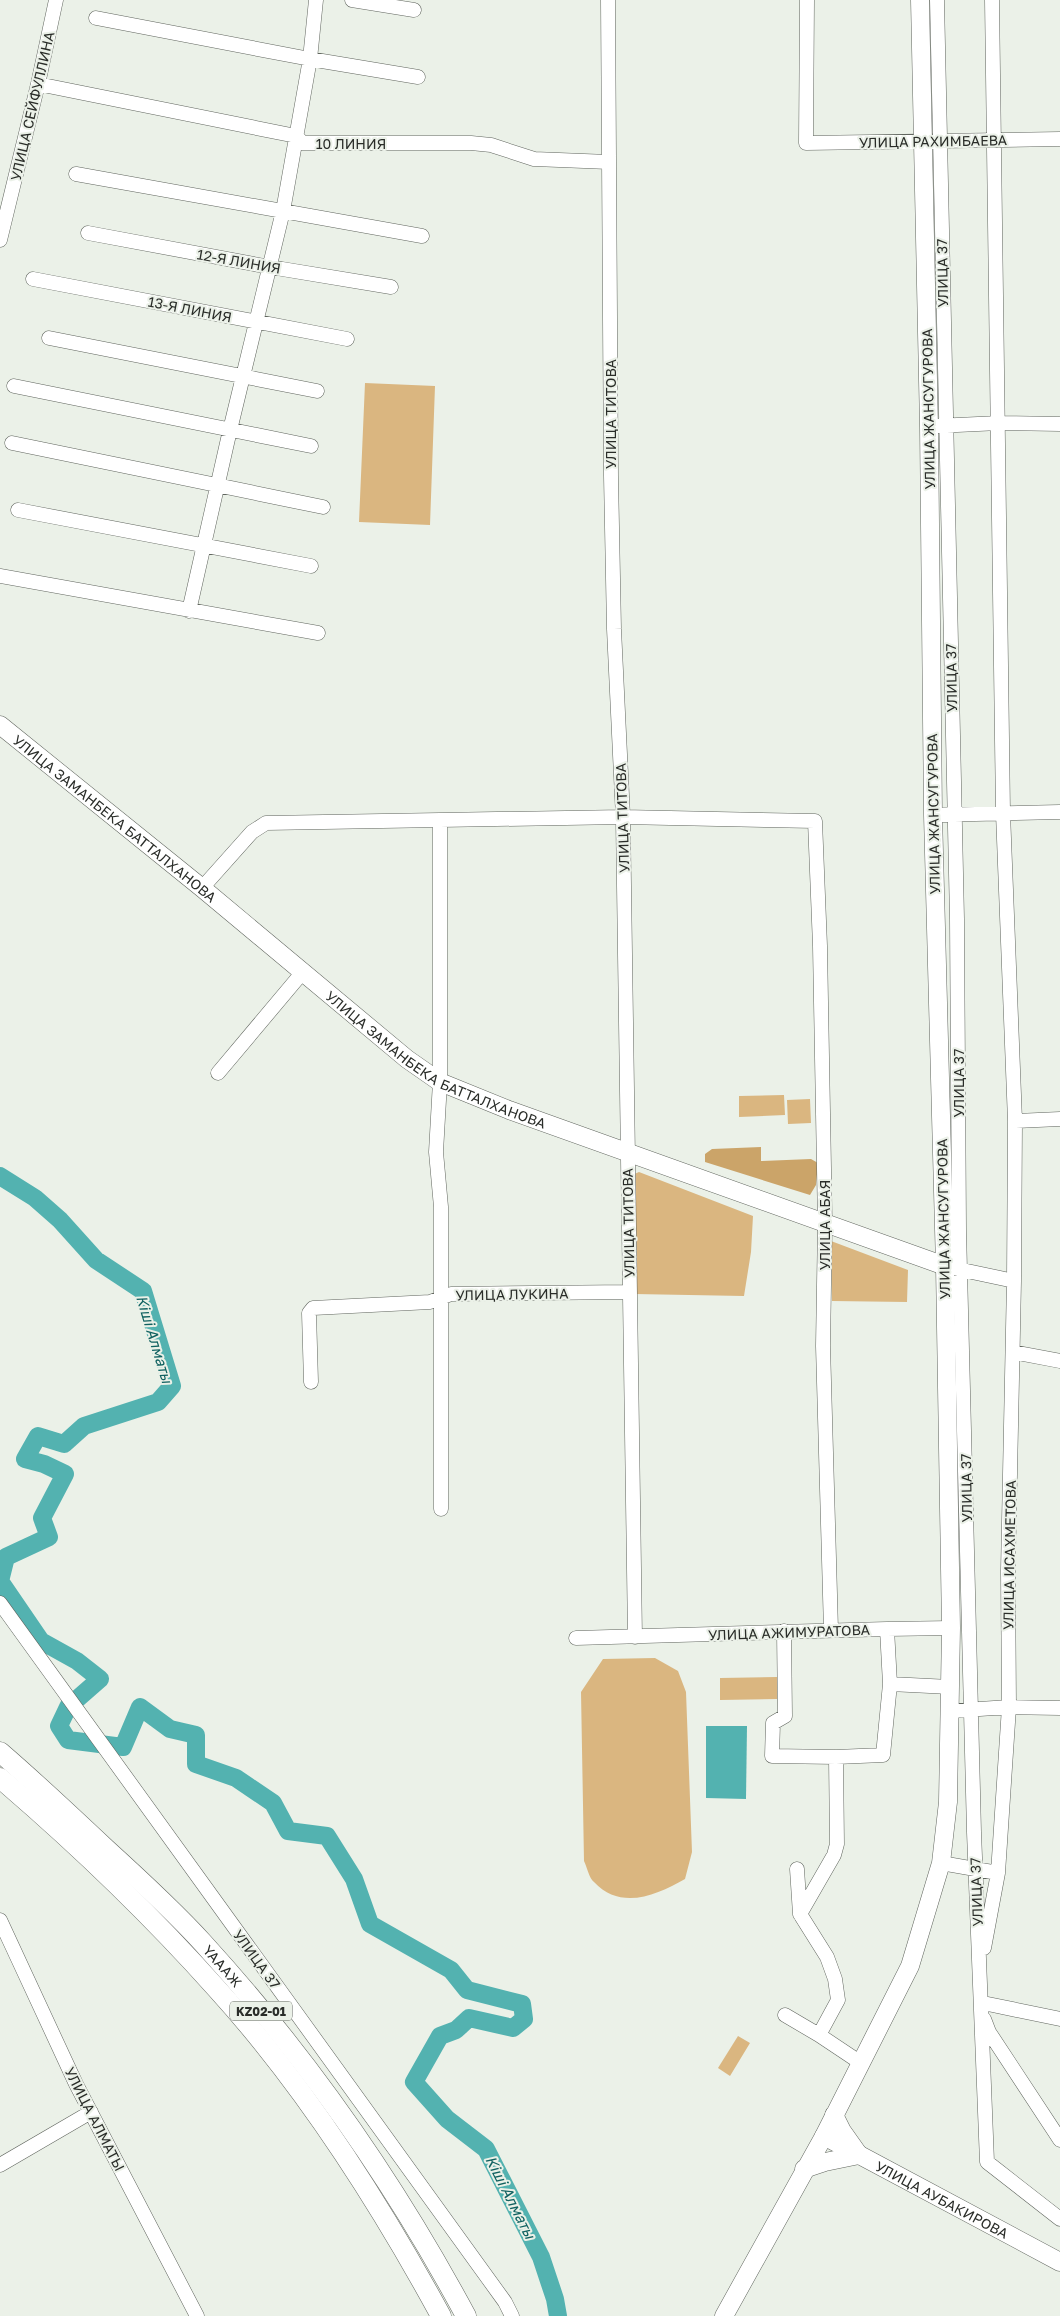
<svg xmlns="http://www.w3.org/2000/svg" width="1060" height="2316" font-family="'Golos Text',sans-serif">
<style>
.green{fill:#dab680}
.forest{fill:#cba469}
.water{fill:#53b2b0}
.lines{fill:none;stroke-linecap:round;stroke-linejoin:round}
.river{stroke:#53b2b0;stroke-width:18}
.minor-casing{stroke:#60655e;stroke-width:15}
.major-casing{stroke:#60655e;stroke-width:19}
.highway-casing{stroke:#60655e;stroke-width:21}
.minor{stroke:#fff;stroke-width:14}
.major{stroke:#fff;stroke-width:18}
.highway{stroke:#fff;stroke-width:20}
.labels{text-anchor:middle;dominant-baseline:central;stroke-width:4;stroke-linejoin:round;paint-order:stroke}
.shield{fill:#ebf1e8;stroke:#646862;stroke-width:1}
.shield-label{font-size:12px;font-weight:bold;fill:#2a2d29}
.street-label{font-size:14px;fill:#2a2d29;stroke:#ebf1e8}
.water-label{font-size:15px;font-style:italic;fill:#106160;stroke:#ebf1e8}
</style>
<rect width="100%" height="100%" fill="#ebf1e8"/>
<path class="green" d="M365,383L435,386L430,525L359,522Z
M784,1095L785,1115L739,1117V1096Z
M810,1099L811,1123L788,1124L787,1100Z
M639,1172L753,1216L751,1252L744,1296L634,1294L632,1175Z
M831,1241L908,1270L907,1302L832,1301Z
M655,1658L678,1671L686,1692L692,1852L685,1879C657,1895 621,1911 594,1882C589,1878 587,1867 584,1861L581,1692L603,1659Z
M777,1677V1699L720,1700V1678Z
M738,2036L750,2043L730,2076L718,2068Z"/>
<path class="forest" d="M761,1147V1161L811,1159L818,1163L816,1185L810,1195L705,1162V1154L712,1149Z"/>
<path class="water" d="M706,1726H747L746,1799L706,1798Z"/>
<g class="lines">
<path class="river" d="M0,1176L35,1198L60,1220L96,1260L143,1291L172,1386L158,1402L84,1426L64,1444L38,1436L25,1459L44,1464L65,1474L42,1518L49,1537L6,1557L0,1581L41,1641L77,1661L100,1679L68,1707L59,1726L68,1740L123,1747L140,1707L170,1729L196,1735V1764L236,1778L273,1803L288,1831L327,1836L354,1879L370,1924L451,1970L467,1990L522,2004L524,2019L513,2028L469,2018L456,2030L440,2036L414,2082L447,2119L486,2149L541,2257L555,2299L558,2316"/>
<g class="minor-casing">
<path id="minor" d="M352,0L414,10
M608,0L611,476L614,629L623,817L635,1637
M807,0L806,143L1060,139
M937,0L957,919L959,1230L974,1832L987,2162L1060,2219
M992,0L1003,813L1015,1121L1014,1281
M96,18L310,59L418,77
M38,84L296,136L303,143H471L491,145L534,159L609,162
M76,174L422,236
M88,233L270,267L391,287
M0,240L38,84L56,0
M33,279L347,339
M49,338L317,391
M14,386L311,446
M936,426L999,423L1060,424
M12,443L323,507
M18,510L311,566
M0,576L318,633
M189,611L230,430L283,211L310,59L316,0
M933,815L1060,812
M202,888L252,832L266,823L440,820
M218,1073L302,973
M1015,1121L1060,1119
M953,1268L1014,1281L1008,1571L1009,1707L1060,1708
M1013,1352L1060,1361
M311,1382L309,1313L313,1308L430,1302L451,1294L629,1292
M441,1509V1207L436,1152L440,1082V820L623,817L815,821L820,946L825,1224L823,1346L831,1630
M0,1603L505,2302L512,2316
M887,1629L951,1628
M784,1631L785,1716L773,1723L772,1756L836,1757
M576,1638L887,1629L890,1684L950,1687
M950,1711L1009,1707L998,1873L984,1948
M941,1863L998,1873
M797,1869L800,1914L827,1957L835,1979L838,2000L819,2035L861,2063
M800,1914L834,1855L837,1844L836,1757L883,1755L890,1684
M0,1920L76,2084L197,2316
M983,2003L1060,2019
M785,2015L819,2035
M984,2019L989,2032L1060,2140
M0,2165L91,2112"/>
</g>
<g class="major-casing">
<g id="major">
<path id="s1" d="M0,725L202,888L407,1059L440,1082L509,1110L945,1266"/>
<path id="s2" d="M824,2136L1060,2262"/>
<path d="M804,2169L825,2162L859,2155L842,2131L834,2115"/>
<path d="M724,2316L824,2136L910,1966L941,1863L948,1802L951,1628L945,1266L933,815L929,427L920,0"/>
</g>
</g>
<g class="highway-casing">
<g id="highway">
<path id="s3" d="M0,1752C36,1783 71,1816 106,1849C139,1879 173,1910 203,1943C306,2056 394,2182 466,2316"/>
<path d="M0,1778C76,1843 150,1914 217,1989C304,2085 379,2202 441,2316"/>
</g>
</g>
<use href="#minor" class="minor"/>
<use href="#major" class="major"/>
<use href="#highway" class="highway"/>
</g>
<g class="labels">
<rect class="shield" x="230" y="2001.5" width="62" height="19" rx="4"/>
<g class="shield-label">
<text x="261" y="2011">KZ02-01</text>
</g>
<g class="street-label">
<text transform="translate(32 106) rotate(-77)">УЛИЦА СЕЙФУЛЛИНА</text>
<text transform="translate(933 141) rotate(-1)">УЛИЦА РАХИМБАЕВА</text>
<text x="351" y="143">10 ЛИНИЯ</text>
<text transform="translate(239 261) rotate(10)">12-Я ЛИНИЯ</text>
<text transform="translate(942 273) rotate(-91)">УЛИЦА 37</text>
<text transform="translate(190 309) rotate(11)">13-Я ЛИНИЯ</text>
<text transform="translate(928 409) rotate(-91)">УЛИЦА ЖАНСУГУРОВА</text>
<text transform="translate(610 414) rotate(-90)">УЛИЦА ТИТОВА</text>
<text transform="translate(951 678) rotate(-91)">УЛИЦА 37</text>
<text transform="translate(933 814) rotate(-91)">УЛИЦА ЖАНСУГУРОВА</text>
<text stroke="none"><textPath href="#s1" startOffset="148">УЛИЦА ЗАМАНБЕКА БАТТАЛХАНОВА</textPath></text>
<text transform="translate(622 818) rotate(-92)">УЛИЦА ТИТОВА</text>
<text stroke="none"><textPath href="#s1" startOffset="552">УЛИЦА ЗАМАНБЕКА БАТТАЛХАНОВА</textPath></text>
<text transform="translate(958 1083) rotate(-90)">УЛИЦА 37</text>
<text transform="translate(943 1219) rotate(-91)">УЛИЦА ЖАНСУГУРОВА</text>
<text transform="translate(628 1223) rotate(-91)">УЛИЦА ТИТОВА</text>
<text transform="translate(824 1225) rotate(-90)">УЛИЦА АБАЯ</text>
<text transform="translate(512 1294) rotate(-1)">УЛИЦА ЛУКИНА</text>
<text transform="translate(966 1488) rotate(-91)">УЛИЦА 37</text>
<text transform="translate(1009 1555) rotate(-89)">УЛИЦА ИСАХМЕТОВА</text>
<text transform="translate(789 1632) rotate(-2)">УЛИЦА АЖИМУРАТОВА</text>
<text transform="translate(976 1892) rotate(-92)">УЛИЦА 37</text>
<text transform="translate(257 1959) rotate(54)">УЛИЦА 37</text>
<text stroke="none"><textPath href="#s3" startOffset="309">ҮАААЖ</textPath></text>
<text transform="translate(95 2119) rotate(63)">УЛИЦА АЛМАТЫ</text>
<text stroke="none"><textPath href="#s2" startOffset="134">УЛИЦА АУБАКИРОВА</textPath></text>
</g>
<g class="water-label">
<text transform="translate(155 1339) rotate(73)">Кіші Алматы</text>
<text transform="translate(511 2197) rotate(63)">Кіші Алматы</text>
</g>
</g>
</svg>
